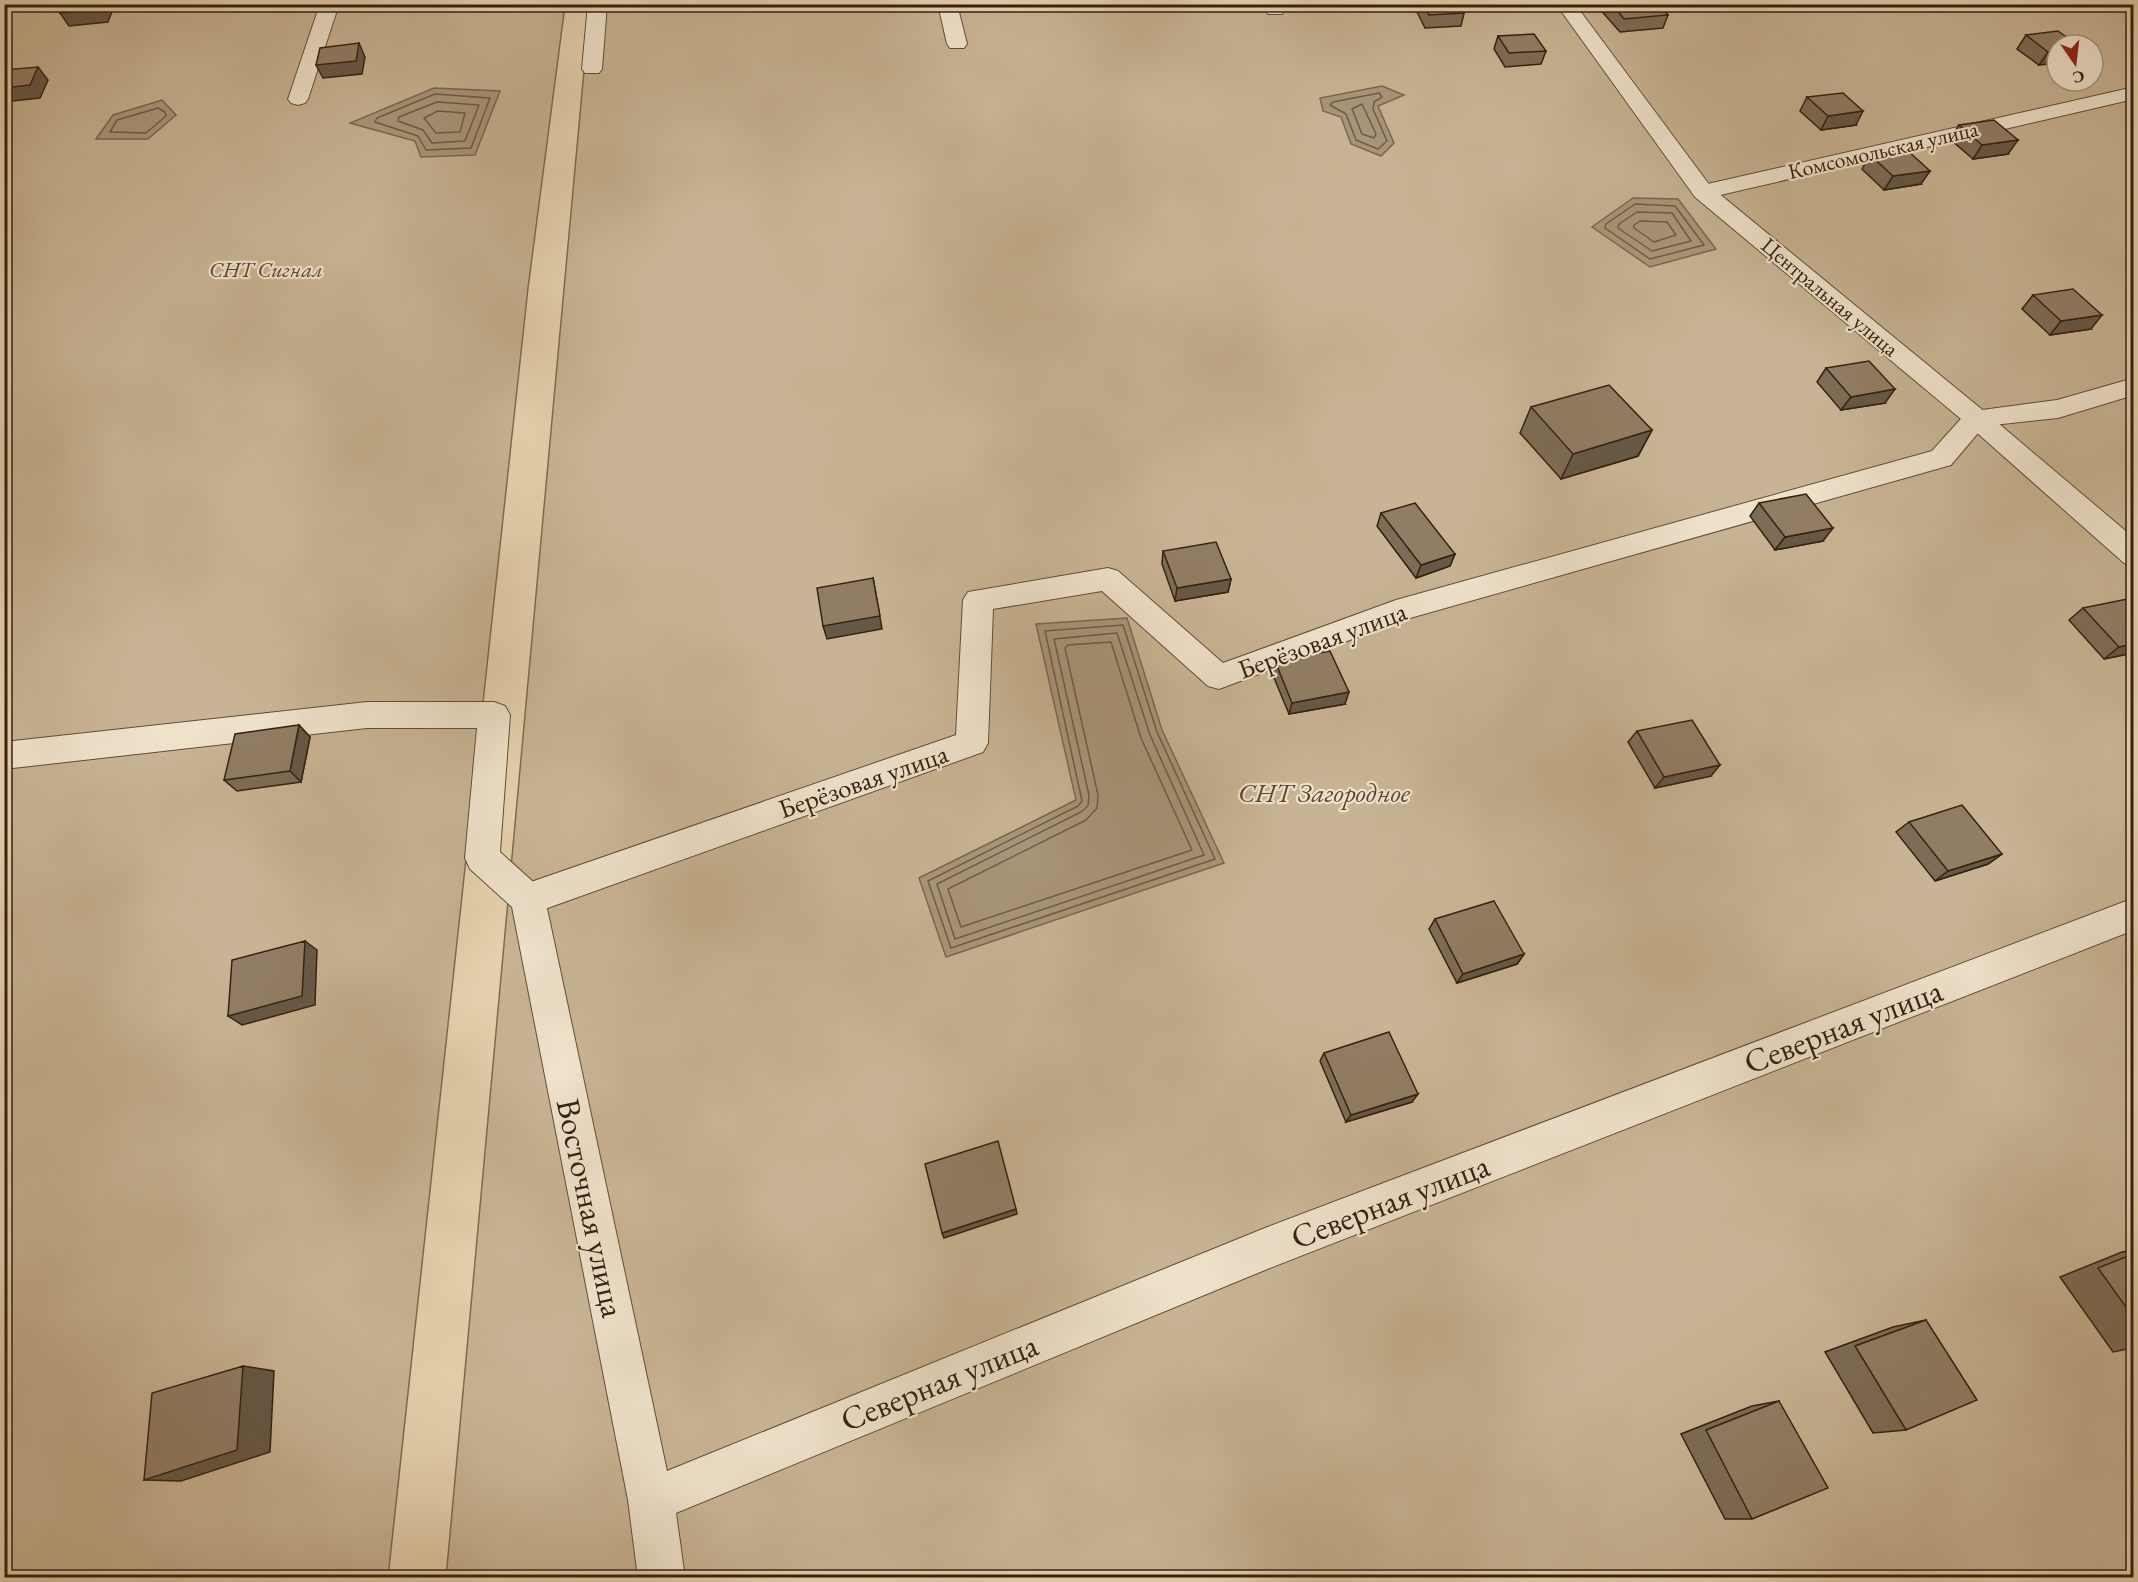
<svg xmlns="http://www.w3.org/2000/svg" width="2138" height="1582" font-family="'EB Garamond',serif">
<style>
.green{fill:#c8b494;stroke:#7e6a53;stroke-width:1.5;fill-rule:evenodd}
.water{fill:#a9967a;stroke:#7a6750;stroke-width:1.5}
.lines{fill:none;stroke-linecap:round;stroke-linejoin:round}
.shore{stroke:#6e5c46;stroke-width:1.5}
.service-casing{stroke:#604d39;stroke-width:2}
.minor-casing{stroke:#604d39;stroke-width:2}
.service{fill:#efe2cb;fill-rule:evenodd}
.minor{fill:#efe2cb;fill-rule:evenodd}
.wall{fill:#7d6c56;stroke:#342112;stroke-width:1.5}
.shaded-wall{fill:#665846;stroke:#342112;stroke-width:1.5}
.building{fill:#917d64;stroke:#342112;stroke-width:1.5}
.labels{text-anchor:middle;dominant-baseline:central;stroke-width:4.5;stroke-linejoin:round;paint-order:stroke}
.far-street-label{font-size:22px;fill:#342112;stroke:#efe2cb}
.far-park-label{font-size:22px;font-style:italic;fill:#594632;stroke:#efe2cb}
.street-label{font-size:27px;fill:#342112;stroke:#efe2cb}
.park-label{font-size:27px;font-style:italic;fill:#594632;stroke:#efe2cb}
.near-street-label{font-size:33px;fill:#342112;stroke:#efe2cb}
</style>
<rect width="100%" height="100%" fill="#e6d2af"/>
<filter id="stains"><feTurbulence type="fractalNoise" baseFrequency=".00333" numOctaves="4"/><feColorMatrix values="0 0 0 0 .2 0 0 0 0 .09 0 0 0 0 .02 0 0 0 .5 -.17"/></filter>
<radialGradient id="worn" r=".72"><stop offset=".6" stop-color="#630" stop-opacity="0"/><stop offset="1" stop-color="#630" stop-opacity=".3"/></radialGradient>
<path class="green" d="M5,5H565L528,288L388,1577L5,1578Z
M590,5H2133V1577L446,1578ZM2057,45H2093V81H2057Z"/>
<path class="water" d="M1382,86L1404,95L1378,106L1394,143L1381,156L1351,144L1341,117L1323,111L1320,98Z
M434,88L500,91L475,155L421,157L415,141L350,123Z
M162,100L176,115L148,139H96L113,115Z
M1633,198L1678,199L1716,249L1650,267L1592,227Z
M1127,618L1162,730L1224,863L946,957L919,878L1076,800L1036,624Z"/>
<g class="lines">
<path class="shore" d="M1379,93L1382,97L1374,102L1373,109L1387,141L1378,149L1356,140L1346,114L1330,105L1333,102Z
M435,94L490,98L471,148L426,150L418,136L375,122L377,118Z
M437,102L479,105L465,141L432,143L423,130L398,121L399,117Z
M1362,104L1376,134L1374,138L1362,134L1352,109Z
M158,108L165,112L166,116L146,133L110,132L117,120Z
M438,111L465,113L460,132L436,133L424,118Z
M1635,204L1675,206L1704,245L1650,259L1605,228L1606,224Z
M1637,212L1672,213L1691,241L1652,251L1618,228L1619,224Z
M1640,221L1667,222L1676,235L1654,242L1634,228V225Z
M1123,625L1157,732L1215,859L951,948L928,881L1078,806L1082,801L1045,631Z
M1117,633L1150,735L1204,855L955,939L937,884L1081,812L1088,806L1089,795L1054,639Z
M1111,642L1141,738L1192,850L961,927L948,889L1086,820L1097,808L1098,795L1065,648L1068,645Z"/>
<g class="service-casing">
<path id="service" d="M320,4H339L308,99L305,103L298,105L291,103L288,99Z
M588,4H607L602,69L599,73H585L582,69Z
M938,4H957L967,44L964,48H950L947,44Z
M1263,4H1282L1285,10L1282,14H1268Z
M2134,87V99L1703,199L1695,197L1692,192L1695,187L1703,185Z
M2134,378V395L2058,418L1984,426L1951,465L1403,620L1219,689L1208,686L1102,591L993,609L988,743L983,752L528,915L516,910L511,899L516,888L528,883L956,735L963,600L968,592L1108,568L1118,571L1223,663L1396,600L1932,451L1967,412L2057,400Z"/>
</g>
<g class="minor-casing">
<path id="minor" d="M1556,4H1575L1711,187L1985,412L2134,538V566L2124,563L1967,424L1695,197Z
M367,702H494L505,706L510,715L500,852L540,888L545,899L667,1471L1265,1228L2134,898V930L1265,1270L676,1513L685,1578H638L628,1500L512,907L470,869L465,858L477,728H367L4,769V742Z"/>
</g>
<use href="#service" class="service"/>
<use href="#minor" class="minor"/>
</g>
<path class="wall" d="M1419,4H1459L1464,13L1461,26L1425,28L1417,12Z
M1598,4H1659L1668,15L1663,28L1620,32L1597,6Z
M2026,35L2078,45L2039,65L2017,49Z
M1498,36L1546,51L1541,64L1505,67L1494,49Z
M1807,97L1856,125L1821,130L1800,111Z
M1959,125L2008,154L1973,159L1950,139Z
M1870,155L1921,184L1884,190L1862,169Z
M2033,295L2091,329L2050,335L2022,309Z
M1826,368L1885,403L1841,410L1817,382Z
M1531,407L1652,430L1638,456L1561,479L1520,433Z
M1759,503L1823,541L1775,550L1750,516Z
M1381,513L1455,554L1450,566L1416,578L1377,526Z
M1163,551L1231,579L1228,592L1175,601L1162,564Z
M2083,608L2133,653L2104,659L2069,620Z
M1275,661L1345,704L1289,714L1272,673Z
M299,725L310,737L301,782L237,791L224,780Z
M1637,731L1711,776L1655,788L1628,742Z
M1909,822L2002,854L1988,864L1935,881L1896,832Z
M1435,919L1524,954L1517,964L1457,983L1429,929Z
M1324,1053L1412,1102L1346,1122L1320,1061Z
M2133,1250V1348L2113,1352L2060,1277L2122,1252Z
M1926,1320L1906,1430L1873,1433L1825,1352L1893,1327Z
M1779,1401L1752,1519H1725L1681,1434L1752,1406Z"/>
<path class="shaded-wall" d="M101,4H113L114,6L108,22L69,26L60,13Z
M359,43L365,57L362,74L323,78L316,65Z
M4,44L12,54L4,70Z
M2057,51V63L2039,65L2048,52Z
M38,67L48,80L40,98L4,102V88Z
M1863,111L1856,125L1821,130L1828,116Z
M2018,140L2008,154L1973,159L1982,145Z
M1930,171L1921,184L1884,190L1893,176Z
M2102,315L2091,329L2050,335L2061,321Z
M1895,389L1885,403L1841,410L1851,397Z
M1652,430L1638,456L1561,479L1573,454Z
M1833,528L1823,541L1775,550L1785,537Z
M1455,554L1450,566L1416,578L1421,565Z
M873,578L882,629L827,639L823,626Z
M1231,579L1228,592L1175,601L1177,588Z
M2133,644V653L2104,659L2119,647Z
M1349,692L1345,704L1289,714L1292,703Z
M299,725L310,737L301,782L290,771Z
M1720,765L1711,776L1655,788L1664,777Z
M2002,854L1988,864L1935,881L1948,871Z
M305,941L317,950L315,1005L242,1025L228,1016Z
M1524,954L1517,964L1457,983L1463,974Z
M1418,1094L1412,1102L1346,1122L1351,1115Z
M1016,1209L1017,1214L944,1238L942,1233Z
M243,1366L274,1371L270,1452L181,1481L144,1480Z"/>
<path class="building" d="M64,4H101L99,9L60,13Z
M1423,4H1459L1464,13L1429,15Z
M1612,4H1659L1668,15L1624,19Z
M2058,31L2078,45H2057V51L2048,52L2026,35Z
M1534,34L1546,51L1509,53L1498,36Z
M359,43L356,61L316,65L320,48Z
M38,67L30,85L4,88V70Z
M1843,93L1863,111L1828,116L1807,97Z
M1994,120L2018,140L1982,145L1959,125Z
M1907,150L1930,171L1893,176L1870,155Z
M2073,289L2102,315L2061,321L2033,295Z
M1869,361L1895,389L1851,397L1826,368Z
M1609,385L1652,430L1573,454L1531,407Z
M1806,494L1833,528L1785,537L1759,503Z
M1415,503L1455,554L1421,565L1381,513Z
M1216,542L1231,579L1177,588L1163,551Z
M873,578L880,616L823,626L817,588Z
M2132,598L2133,600V644L2119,647L2083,608Z
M1330,651L1349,692L1292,703L1275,661Z
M1692,720L1720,765L1664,777L1637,731Z
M299,725L290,771L224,780L235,734Z
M1962,805L2002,854L1948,871L1909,822Z
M1494,901L1524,954L1463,974L1435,919Z
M305,941L302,996L228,1016L232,960Z
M1389,1032L1418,1094L1351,1115L1324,1053Z
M998,1141L1016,1209L942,1233L925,1164Z
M2133,1254V1317L2098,1268Z
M1926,1320L1977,1400L1906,1430L1855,1346Z
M243,1366L237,1450L144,1480L152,1393Z
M1779,1401L1828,1488L1752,1519L1706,1430Z"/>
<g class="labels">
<g class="far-street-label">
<text transform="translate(1883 150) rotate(-13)">Комсомольская улица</text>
<text transform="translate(1830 297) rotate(40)">Центральная улица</text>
</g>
<g class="far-park-label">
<text x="266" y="269">СНТ Сигнал</text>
</g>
<g class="street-label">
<text transform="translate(1322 640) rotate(-20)">Берёзовая улица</text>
<text transform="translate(863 781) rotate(-19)">Берёзовая улица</text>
</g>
<g class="park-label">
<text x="1324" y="792">СНТ Загородное</text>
</g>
<g class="near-street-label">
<text transform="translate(1843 1026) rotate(-21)">Северная улица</text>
<text transform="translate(1390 1201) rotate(-21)">Северная улица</text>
<text transform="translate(591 1208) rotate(78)">Восточная улица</text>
<text transform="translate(939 1382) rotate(-22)">Северная улица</text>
</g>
</g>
<rect width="2138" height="1582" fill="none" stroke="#e6d2af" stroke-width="24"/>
<rect x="6" y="6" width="2126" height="1570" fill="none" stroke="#342112" stroke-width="3"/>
<rect x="12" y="12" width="2114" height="1558" fill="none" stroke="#342112" stroke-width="1.5"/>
<g transform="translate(2075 63) rotate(166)"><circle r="28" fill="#efe2cb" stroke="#a49581" stroke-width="1.5"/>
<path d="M0-4.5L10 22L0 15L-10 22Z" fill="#8f2418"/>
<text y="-9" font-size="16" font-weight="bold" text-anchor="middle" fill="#342112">С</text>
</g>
<rect width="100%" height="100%" filter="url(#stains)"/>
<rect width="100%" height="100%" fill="url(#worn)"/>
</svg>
